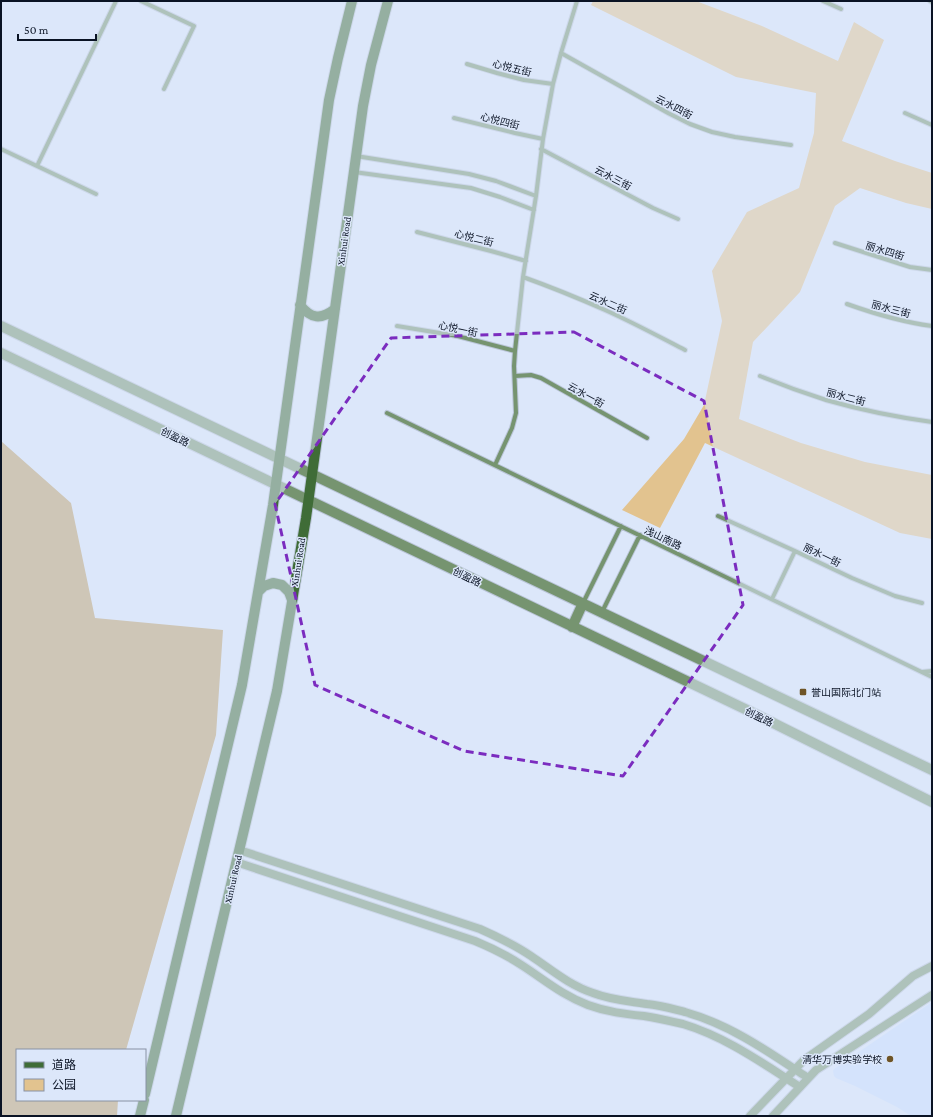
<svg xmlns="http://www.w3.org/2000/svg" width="933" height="1117" font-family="'Crimson Pro','Noto Sans SC',serif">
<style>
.built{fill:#cadefe}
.green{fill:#e2c38f}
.forest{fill:#bc9d66}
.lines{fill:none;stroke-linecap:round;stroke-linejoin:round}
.service-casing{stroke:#bac5d8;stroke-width:6}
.minor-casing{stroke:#bac5d8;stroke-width:10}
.tertiary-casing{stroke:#bac5d8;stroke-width:12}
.secondary-casing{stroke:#bac5d8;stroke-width:12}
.service{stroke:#769470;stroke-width:4}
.minor{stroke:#769470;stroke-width:8}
.tertiary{stroke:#769470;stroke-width:10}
.secondary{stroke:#3f6c37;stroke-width:10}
.marked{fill:none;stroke:#7b2cbf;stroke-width:3;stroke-dasharray:8 5;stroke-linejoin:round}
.poi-dot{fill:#6e5426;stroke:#dce7fa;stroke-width:1.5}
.labels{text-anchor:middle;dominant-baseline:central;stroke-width:3;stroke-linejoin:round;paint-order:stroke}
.street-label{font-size:10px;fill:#0a1324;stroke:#dce7fa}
.poi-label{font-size:10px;fill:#0a1324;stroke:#dce7fa;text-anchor:start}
</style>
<rect width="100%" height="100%" fill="#dce7fa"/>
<path class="built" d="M932,1002V1116H911L897,1107L855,1086L836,1078L834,1076L833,1071L834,1069Z"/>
<path class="green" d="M593,1H696L762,26L838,61L854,22L884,40L842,141L895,161L932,173V209L906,203L860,188L835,206L800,292L753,342L739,419L801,443L865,462L932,475V539L900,533L705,443L660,528L622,510L684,439L704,405L722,321L712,271L747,212L799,188L814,133L816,93L736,77L591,5Z"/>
<path class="forest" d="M1,441L71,503L95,618L223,630L216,735L126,1050H17V1100H118L117,1116H1Z"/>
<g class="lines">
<g class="service-casing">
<path id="service" d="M141,1L194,26L164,89
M823,1L841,9
M930,1L932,2
M561,53L668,113L690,124L712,132L735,137L791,145
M467,64L497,73L524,80L553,84
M905,113L932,125
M454,118L515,133L543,139
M1,149L96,194
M541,149L653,208L678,219
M356,156L469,174L496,181L536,196
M37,166L116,1
M354,172L471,188L500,197L534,210
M417,232L491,251L526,261
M835,243L910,267L932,270
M523,277C551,287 578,298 605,310C632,322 658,336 685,350
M847,304C875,314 902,322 932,326
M397,326L458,336L515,351
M515,376L531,375L541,378L647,438
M760,376C782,385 804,393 826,400C861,410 896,417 932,422
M387,413L932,677
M495,465L512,428L516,413L514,366L515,351L523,277L536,196L543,139L553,84L561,53L577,1
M718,516L795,551L852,578L895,596L922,603
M772,599L795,551
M583,603L621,526
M602,612L640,535
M922,672L932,671"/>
</g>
<g class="minor-casing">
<path id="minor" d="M239,850L480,929C498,937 515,945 531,956C552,970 569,985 593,993C611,1000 628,1001 647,1004C660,1005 673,1009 685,1012C731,1025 769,1052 808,1078
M236,862L475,941C492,948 508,956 523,966C546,981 562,995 588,1005C607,1012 625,1014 644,1016C657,1018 670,1021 683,1024C726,1037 762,1063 800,1087
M750,1116L804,1060L869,1014L913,976L932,966
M773,1116L816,1070L932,995"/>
</g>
<g class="tertiary-casing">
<path id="tertiary" d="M1,326L932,770
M1,353L745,709L932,802
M572,627L583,603"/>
</g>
<g class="secondary-casing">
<path id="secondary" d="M300,305C311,319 321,320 335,309
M258,592L264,586L273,583L282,585L289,592L292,600
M145,1094L242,685L273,505L329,100L338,58L352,1
M140,1116L144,1100
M176,1116L277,691L306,518L363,106L371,65L388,1"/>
</g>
<use href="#service" class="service"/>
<use href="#minor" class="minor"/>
<use href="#tertiary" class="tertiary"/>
<use href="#secondary" class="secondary"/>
</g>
<path d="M0 0H933V1117H0ZM574,332L704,401L743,605L623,776L464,751L315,685L275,504L391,338Z" fill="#dce7fa" fill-opacity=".55" fill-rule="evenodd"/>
<path class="marked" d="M574,332L704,401L743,605L623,776L464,751L315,685L275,504L391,338Z"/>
<g class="poi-dot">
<rect x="799" y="688" width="8" height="8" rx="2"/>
<circle cx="890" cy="1059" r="4"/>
</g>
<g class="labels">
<g class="street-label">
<text transform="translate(512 68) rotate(14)">心悦五街</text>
<text transform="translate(674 107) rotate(27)">云水四街</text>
<text transform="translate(500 121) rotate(14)">心悦四街</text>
<text transform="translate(613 178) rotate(28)">云水三街</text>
<text transform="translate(474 238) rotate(14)">心悦二街</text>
<text transform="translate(344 241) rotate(-82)">Xinhui Road</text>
<text transform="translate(885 251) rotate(17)">丽水四街</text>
<text transform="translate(608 303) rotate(24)">云水二街</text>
<text transform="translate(891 309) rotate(15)">丽水三街</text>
<text transform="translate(458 329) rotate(12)">心悦一街</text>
<text transform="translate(586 395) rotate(29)">云水一街</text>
<text transform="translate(846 397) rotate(15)">丽水二街</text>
<text transform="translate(175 437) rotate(26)">创盈路</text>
<text transform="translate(663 538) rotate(26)">浅山南路</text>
<text transform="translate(822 555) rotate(26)">丽水一街</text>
<text transform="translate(298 562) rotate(-81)">Xinhui Road</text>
<text transform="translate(467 577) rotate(26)">创盈路</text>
<text transform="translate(759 717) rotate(26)">创盈路</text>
<text transform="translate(233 879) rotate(-77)">Xinhui Road</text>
</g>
<g class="poi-label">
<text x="811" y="692">誉山国际北门站</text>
<text x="882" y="1059" text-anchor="end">清华万博实验学校</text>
</g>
</g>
<rect width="933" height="1117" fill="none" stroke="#0a1324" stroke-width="4"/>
<rect x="16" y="1049" width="130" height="52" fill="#dce7fa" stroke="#8892a4"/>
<rect x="24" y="1062" width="20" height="6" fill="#3f6c37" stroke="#8892a4"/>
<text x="52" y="1069" font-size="12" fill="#0a1324">道路</text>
<rect x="24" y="1079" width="20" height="12" fill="#e2c38f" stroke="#8892a4"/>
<text x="52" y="1089" font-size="12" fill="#0a1324">公园</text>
<path d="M18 34v6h78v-6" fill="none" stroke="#0a1324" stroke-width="2"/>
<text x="24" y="34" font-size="12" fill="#0a1324" stroke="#dce7fa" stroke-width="3" paint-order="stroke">50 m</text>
</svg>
